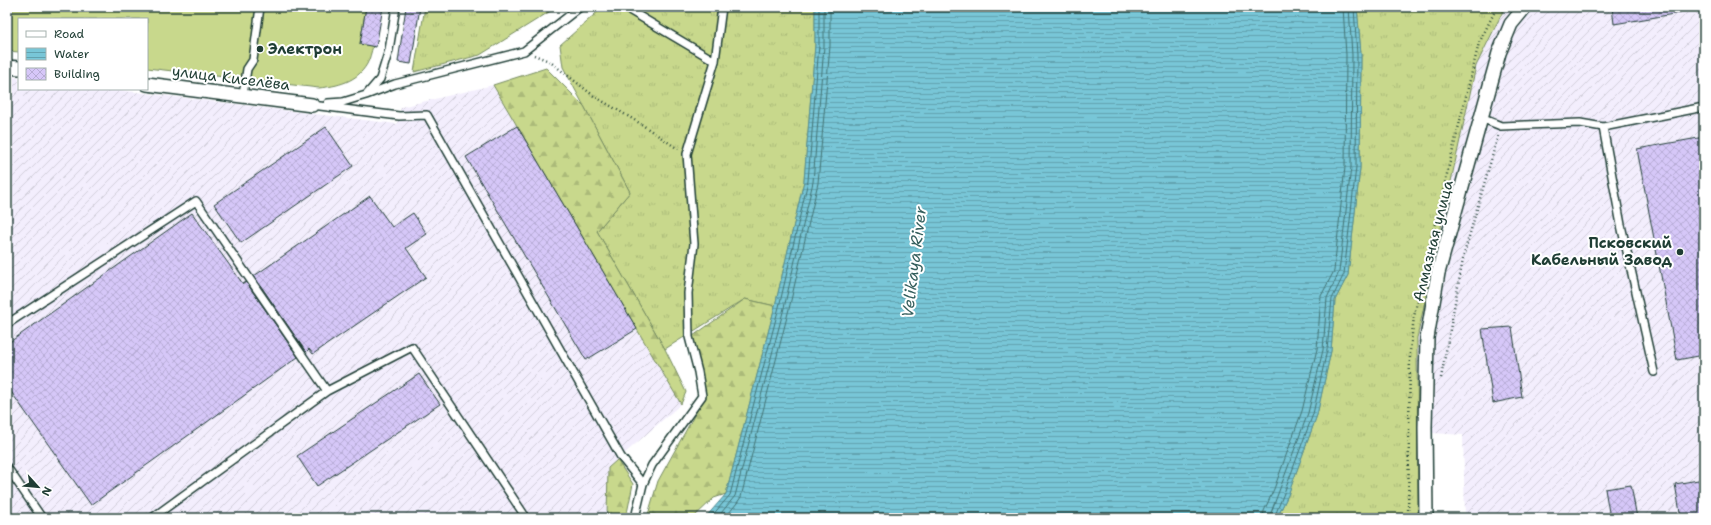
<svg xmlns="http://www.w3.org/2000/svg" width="1711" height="525" font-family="'Shantell Sans',sans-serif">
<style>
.industrial{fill:url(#industrial-furrows)}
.grass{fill:url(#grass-tufts);stroke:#748a60}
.forest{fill:url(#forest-firs);stroke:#748a60}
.garden{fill:#c8d88c;stroke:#748a60}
.water{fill:url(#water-rules);stroke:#548f96}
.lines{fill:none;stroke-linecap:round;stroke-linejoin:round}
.shore{stroke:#437475;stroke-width:1}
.building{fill:url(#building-cross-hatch);stroke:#1f3d34}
.lane-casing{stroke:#1f3d34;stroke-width:10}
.street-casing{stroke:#1f3d34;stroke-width:16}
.path{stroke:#1f3d34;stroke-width:2.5;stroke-dasharray:1 3;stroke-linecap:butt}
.lane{stroke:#fff;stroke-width:7}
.street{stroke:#fff;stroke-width:13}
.poi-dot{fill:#1f3d34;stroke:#fff;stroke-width:1.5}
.labels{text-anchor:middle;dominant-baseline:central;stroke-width:4;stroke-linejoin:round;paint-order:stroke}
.poi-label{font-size:15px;font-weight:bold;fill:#1f3d34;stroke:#fff;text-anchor:start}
.street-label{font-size:15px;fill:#1f3d34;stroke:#fff}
.water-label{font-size:16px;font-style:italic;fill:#355f5d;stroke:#fff}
</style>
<defs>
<pattern id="industrial-furrows" width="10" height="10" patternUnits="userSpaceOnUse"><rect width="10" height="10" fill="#f3eefd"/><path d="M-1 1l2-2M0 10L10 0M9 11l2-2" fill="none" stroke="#d0cdd9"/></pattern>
<pattern id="grass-tufts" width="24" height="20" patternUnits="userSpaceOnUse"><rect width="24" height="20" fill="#c8d88c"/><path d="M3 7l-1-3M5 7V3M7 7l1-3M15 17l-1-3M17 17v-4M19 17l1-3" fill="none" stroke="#abba79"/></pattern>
<pattern id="forest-firs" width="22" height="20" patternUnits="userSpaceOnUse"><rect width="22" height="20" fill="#c8d88c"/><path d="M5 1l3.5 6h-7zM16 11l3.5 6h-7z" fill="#abba79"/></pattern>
<pattern id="water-rules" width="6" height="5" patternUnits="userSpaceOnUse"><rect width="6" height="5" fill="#78c6d7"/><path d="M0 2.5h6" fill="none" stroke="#62a2af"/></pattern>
<pattern id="building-cross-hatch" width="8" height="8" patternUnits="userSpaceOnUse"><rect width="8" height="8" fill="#d6c7f8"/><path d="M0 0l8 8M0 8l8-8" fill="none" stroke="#b7acd5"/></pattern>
</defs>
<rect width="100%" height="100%" fill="#fff"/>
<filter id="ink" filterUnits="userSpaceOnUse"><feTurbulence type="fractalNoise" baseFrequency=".025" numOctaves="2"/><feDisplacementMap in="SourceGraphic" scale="8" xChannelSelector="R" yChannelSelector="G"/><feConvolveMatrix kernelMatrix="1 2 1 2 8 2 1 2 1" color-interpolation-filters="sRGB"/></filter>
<g filter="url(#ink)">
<path class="industrial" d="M1505,7H1704V518H1465L1463,435L1418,432L1417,338L1476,66Z
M7,76L19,78V89H111L397,124L401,107L493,85L681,404L608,468L607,518H7Z"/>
<path class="grass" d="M425,7H557L480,55L414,72Z
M603,7H815V45L804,181L775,306L745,299L665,349L597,231L630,192L563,67L560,45Z
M1357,7H1505L1476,66L1417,338L1418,518H1277L1288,495L1317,415L1331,351L1335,300L1348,275L1360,168L1361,54Z"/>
<path class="forest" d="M546,68L584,106L630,192L597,231L665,349L686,392L681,404L493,85Z
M745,299L775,306L726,494L714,498L693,518H647L658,481L705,396L693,336Z
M617,460L633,484L626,518H607L608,468Z"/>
<path class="garden" d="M7,7H366L360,44L373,46C371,52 370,59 367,64C357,82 337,86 319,88L147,68V19H19V52L7,51Z"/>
<path class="water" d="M815,7H1357L1361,54L1360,168L1348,275L1335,300L1331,351L1317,415L1288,495L1277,518H705L726,494L775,306L804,181L815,45Z"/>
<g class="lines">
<path class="shore" d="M710,518L730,495L779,307L808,181L819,45V7
M717,518L735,496L784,308L813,182L824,46V7
M725,518L737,503L741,497L789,309L818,183L830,46V7
M1263,518L1264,511L1274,489L1302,411L1317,349L1321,296L1334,271L1345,167L1346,55L1343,7
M1269,518L1308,413L1323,350L1327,298L1339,272L1351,167L1352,55L1349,7
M1274,518L1284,493L1313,414L1327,350L1332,299L1344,274L1356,167L1357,55L1354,7"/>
</g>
<path class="building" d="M366,7H383L376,47L360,44Z
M406,7H420L411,64L398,62Z
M1612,7H1679L1680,13L1614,24Z
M517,126L637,329L586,360L466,157Z
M326,127L353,166L241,243L214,204Z
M1704,137V355L1677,360L1637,149Z
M370,196L392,227L413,213L427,234L406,248L426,277L313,354L309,349L306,352L254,276Z
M192,213L243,284L246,282L298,357L91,505L7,386V344Z
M1512,327L1522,397L1493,403L1482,329Z
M419,374L440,404L317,486L297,456Z
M1704,479V518H1681L1675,484Z
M1631,485L1637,518H1610L1605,489Z"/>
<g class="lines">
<g class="lane-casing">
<path id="lane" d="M624,7L715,61
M367,94L380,79L389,50L396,7
M243,95L247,69L253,60L260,7
M328,103L343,102L366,95L395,84L524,51L580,7
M312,105L399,116L427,115L621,457L643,484
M1481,118L1501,126L1580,123L1603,127L1621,225L1654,372
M1603,127L1704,107
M7,324L196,201L327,391L152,518
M327,391L412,347L523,513
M7,467L42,518
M635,518L643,484L652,465L702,396L698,372L689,337L688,293L694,244L687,154L715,61L722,7"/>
</g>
<g class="street-casing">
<path id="street" d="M7,67L19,68
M147,84L312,105
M1426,518L1425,427L1427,338L1438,273L1499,53L1511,24L1525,7"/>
</g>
<path class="path" d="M534,55L549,61L594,96L641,124L678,149
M1426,260L1479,43L1497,7
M1441,378L1464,254L1498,136
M1408,518L1410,351L1414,317L1422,279"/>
<use href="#lane" class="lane"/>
<use href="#street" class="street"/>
</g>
</g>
<g class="poi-dot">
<circle cx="260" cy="49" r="4"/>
<circle cx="1680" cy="252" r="4"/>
</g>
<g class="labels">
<g class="poi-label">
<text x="268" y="49">Электрон</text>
<text x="1672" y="243" text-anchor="end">Псковский<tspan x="1672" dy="17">Кабельный Завод</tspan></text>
</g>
<g class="street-label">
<text transform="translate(231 78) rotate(7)">улица Киселёва</text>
<text transform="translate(1433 241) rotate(-76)">Алмазная улица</text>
</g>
<g class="water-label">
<text transform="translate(914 262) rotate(-83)">Velikaya River</text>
</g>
</g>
<rect width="1711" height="525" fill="none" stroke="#fff" stroke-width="24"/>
<rect x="12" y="12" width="1687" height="501" fill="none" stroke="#1f3d34" stroke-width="1.5" filter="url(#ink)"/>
<rect x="18" y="18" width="130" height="72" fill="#ffffff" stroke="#a5b1ae"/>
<rect x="26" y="31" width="20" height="6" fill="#ffffff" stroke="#a5b1ae"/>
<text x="54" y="38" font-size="12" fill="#1f3d34">Road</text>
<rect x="26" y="48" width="20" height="12" fill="url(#water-rules)" stroke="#a5b1ae"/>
<text x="54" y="58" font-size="12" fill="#1f3d34">Water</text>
<rect x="26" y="68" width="20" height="12" fill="url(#building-cross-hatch)" stroke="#a5b1ae"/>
<text x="54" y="78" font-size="12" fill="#1f3d34">Building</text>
<g transform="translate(38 487) rotate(117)" stroke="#ffffff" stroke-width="3" paint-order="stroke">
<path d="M0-3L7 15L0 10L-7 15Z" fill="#1f3d34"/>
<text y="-6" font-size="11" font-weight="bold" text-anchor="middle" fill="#1f3d34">N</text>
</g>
</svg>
